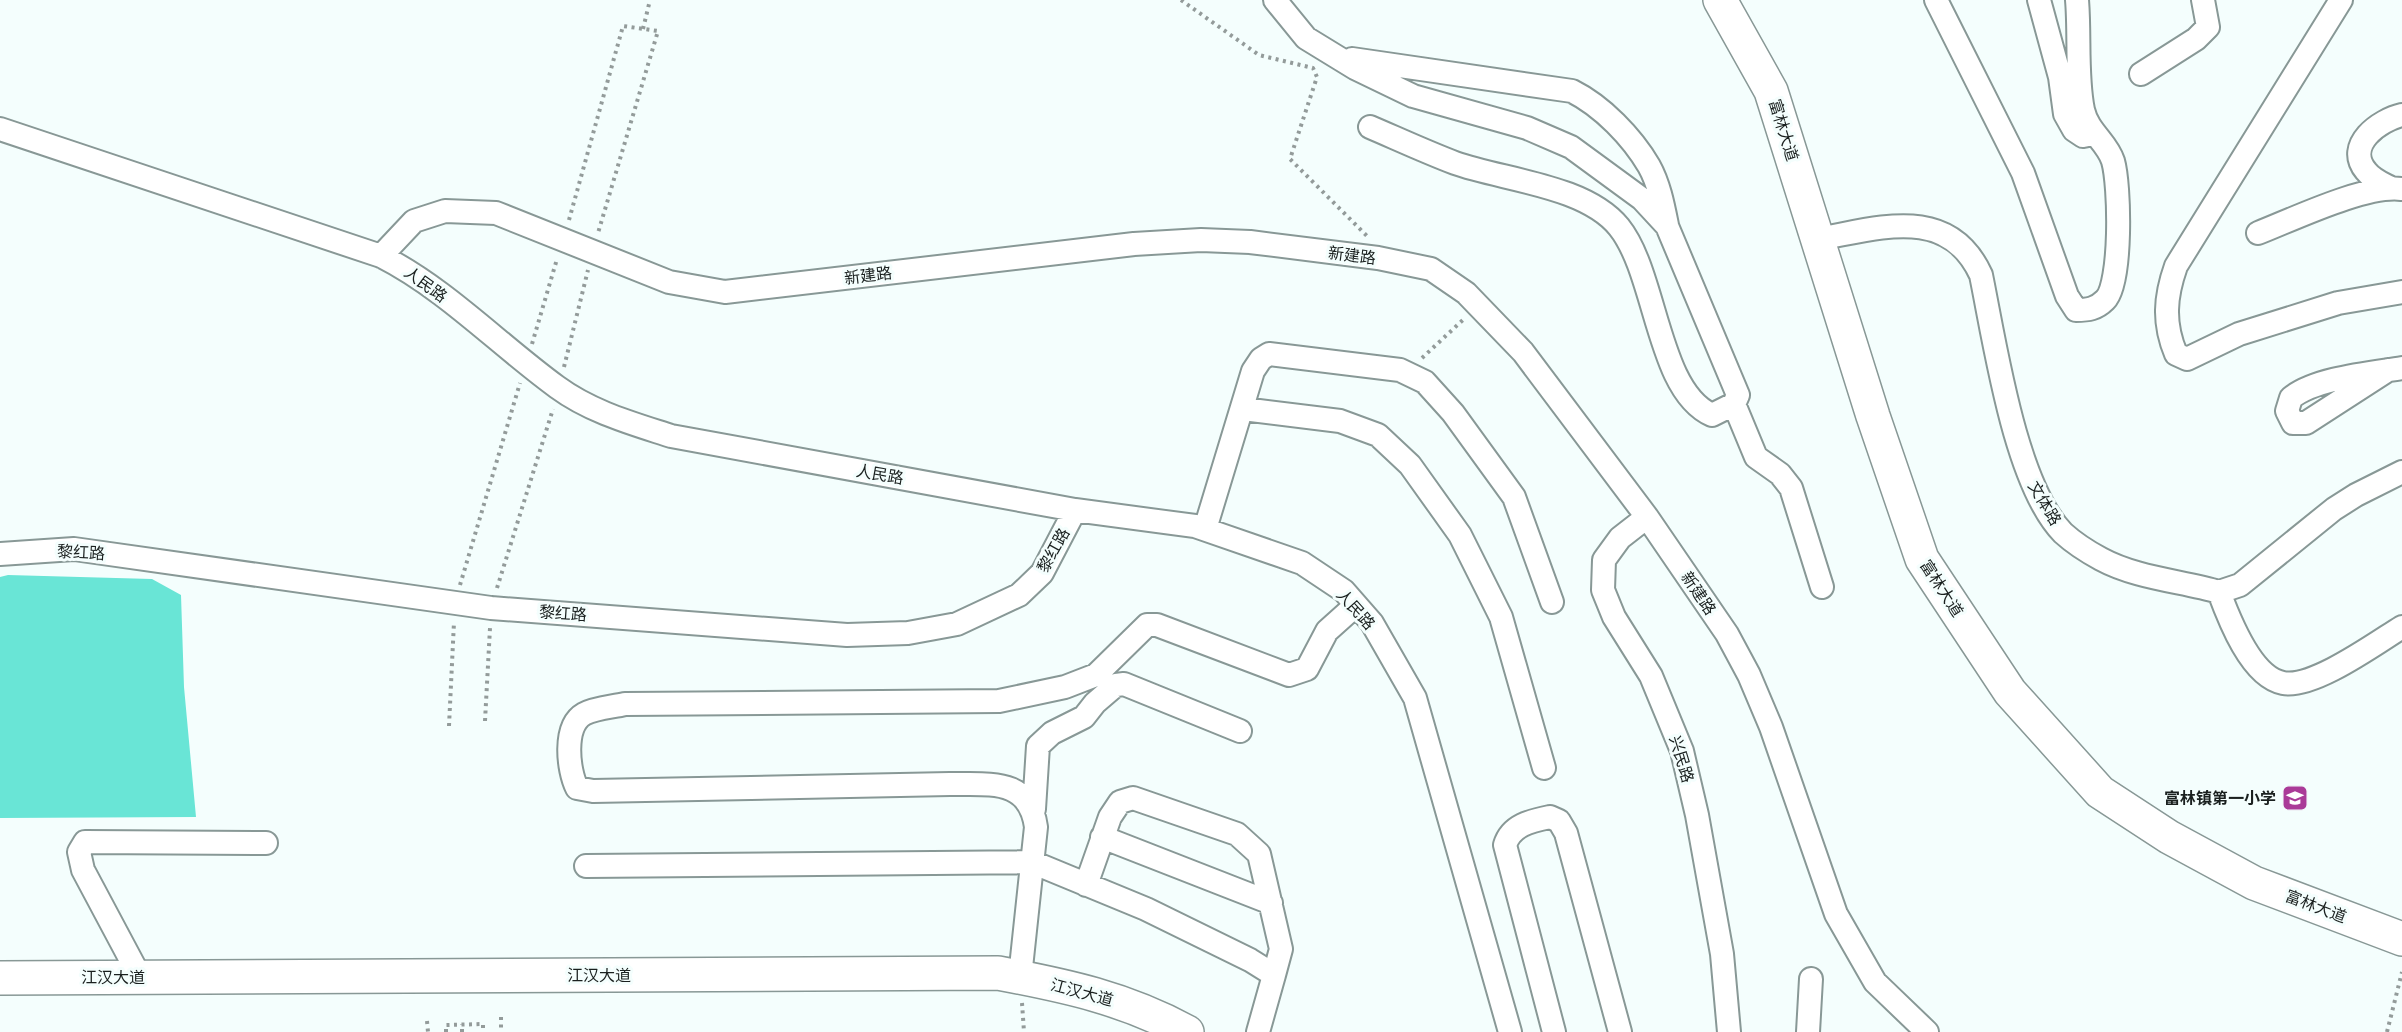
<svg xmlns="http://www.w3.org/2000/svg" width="2402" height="1032" font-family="'Noto Serif','Noto Sans SC',serif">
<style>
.forest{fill:#69e5d6}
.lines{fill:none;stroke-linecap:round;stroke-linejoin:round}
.street-casing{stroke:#889896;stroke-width:26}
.secondary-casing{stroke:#889896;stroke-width:36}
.path{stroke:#939b9a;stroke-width:4;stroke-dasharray:3 4.5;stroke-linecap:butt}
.street{stroke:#fff;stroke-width:22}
.secondary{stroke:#fff;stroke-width:33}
.labels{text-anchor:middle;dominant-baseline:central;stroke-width:6;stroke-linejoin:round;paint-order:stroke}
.street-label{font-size:16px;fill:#1a201f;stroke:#f4fefd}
.poi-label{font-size:16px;font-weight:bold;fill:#1a201f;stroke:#f4fefd;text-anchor:end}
</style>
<rect width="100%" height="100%" fill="#f4fefd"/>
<path class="forest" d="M8,575L152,579L181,595L184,687L196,817L0,818V577Z"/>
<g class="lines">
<g class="street-casing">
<path id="street" d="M1275,0L1306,38L1355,68L1413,96L1527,128L1571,147L1642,199L1667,226L1738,395L1734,404L1712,415C1657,391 1657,274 1619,227C1585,185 1502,180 1455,163C1426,152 1398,139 1370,127
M1936,0L2023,173L2067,296L2076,310C2088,310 2096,309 2105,300C2122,284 2120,185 2113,161C2107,142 2088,132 2083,110C2076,76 2080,35 2077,0
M2039,0L2060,77L2065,114L2074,130L2083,136L2093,134
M2341,0L2176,266C2165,297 2163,323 2176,354L2187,359L2239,334L2338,303L2402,292
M1352,59L1572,91C1602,106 1632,137 1649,166C1659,184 1663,205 1667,225
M2141,74L2196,39L2208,27L2203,0
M0,129L381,256C446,289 498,344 557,387C591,412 631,423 671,436L1075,510L1195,526L1302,563L1344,591L1372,623L1415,698L1510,1032
M2389,187C2381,183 2372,179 2366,171C2344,145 2380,120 2402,115
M2258,233C2294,219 2366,184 2402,189
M1817,239C1877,229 1948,203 1981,275C1995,343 2015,484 2063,533C2074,543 2088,552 2101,559C2136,578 2181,581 2219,592L2240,585L2334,509L2356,495L2402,472
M381,256L414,221L445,211L496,213L669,282L725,292L1134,244L1201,240L1250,242L1378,258L1431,269L1466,293L1523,352L1647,517L1727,634L1749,675L1771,727L1836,914L1875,982L1927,1032
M2388,370L2306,423H2293L2287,411L2291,398C2315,378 2372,373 2402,368
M1734,404L1756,457L1780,474L1791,488L1822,587
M1243,409L1340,421L1378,435L1410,465L1460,535L1501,617L1544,768
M1647,517L1620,538L1604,560L1603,590L1614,617L1651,676L1682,751L1697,815L1722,954L1729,1032
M1205,529L1253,371L1261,359L1269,354L1400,370L1425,382L1453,413L1514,497L1552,602
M0,554L74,549L491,608L847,635L908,633L957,624L1019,595L1042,573L1075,510
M2219,592C2229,619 2251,677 2283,683C2313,689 2376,643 2402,627
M1034,809L1038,746L1052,733L1084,717L1095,703L1116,685L1124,684L1240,731
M1102,837L1271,903
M586,866L1032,862L1146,909L1250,960L1274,975L1258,1032
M1086,885L1110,817L1120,802L1133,798L1237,834L1259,854L1281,949L1274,975
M140,977L83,870L79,852L85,842L266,843
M1020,977L1036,827C1029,777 989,785 950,784L593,791L577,788C568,770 563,726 584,714C595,708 612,707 625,704L999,701L1065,687L1096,675L1147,625H1157L1289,675L1307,669L1327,631L1356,605
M1554,1032L1505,845C1511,825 1531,821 1550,817L1559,821L1566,833L1620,1032
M1808,1032L1811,979"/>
</g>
<g class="secondary-casing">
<path id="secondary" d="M1720,0L1771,91L1873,416L1922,559L2010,692L2100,792L2169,837L2254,883L2402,939
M0,978L998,973C1067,986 1124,998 1187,1032"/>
</g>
<path class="path" d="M1181,0L1259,55L1313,68L1317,77L1290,159L1367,236
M643,29L650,0
M569,220L623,26L658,31L598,233
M532,344L557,259
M1422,358L1465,318
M564,367L588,270
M460,585L520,383
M497,588L553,409
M485,721L490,628
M449,726L454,622
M1022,1003L1024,1032
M501,1017V1032
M427,1021L428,1032
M446,1032V1025L483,1024V1032
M462,1032V1024
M2387,1032L2402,972"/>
<use href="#street" class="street"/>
<use href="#secondary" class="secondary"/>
</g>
<defs>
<g id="school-square" transform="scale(1.35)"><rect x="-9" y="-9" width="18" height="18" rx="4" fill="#aa3b98" stroke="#f4fefd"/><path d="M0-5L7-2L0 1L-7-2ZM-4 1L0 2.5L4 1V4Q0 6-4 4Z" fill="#fff"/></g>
</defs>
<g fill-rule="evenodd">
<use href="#school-square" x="2295" y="798"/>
</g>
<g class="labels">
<g class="street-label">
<text transform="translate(1784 130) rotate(73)">富林大道</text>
<text transform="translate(1352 255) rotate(7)">新建路</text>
<text transform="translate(868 275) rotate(-7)">新建路</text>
<text transform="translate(426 284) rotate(36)">人民路</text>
<text transform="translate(880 474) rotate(10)">人民路</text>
<text transform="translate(2045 503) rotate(59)">文体路</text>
<text transform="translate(1053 550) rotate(-61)">黎红路</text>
<text transform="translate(81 552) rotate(3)">黎红路</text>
<text transform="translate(1942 588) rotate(57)">富林大道</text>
<text transform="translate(1699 593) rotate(56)">新建路</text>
<text transform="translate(1356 609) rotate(48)">人民路</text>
<text transform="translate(563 613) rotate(4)">黎红路</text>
<text transform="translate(1682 759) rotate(73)">兴民路</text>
<text transform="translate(2316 906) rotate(21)">富林大道</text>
<text x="599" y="975">江汉大道</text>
<text x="113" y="977">江汉大道</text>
<text transform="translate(1082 992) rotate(15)">江汉大道</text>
</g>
<g class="poi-label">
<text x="2276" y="798">富林镇第一小学</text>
</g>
</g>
</svg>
